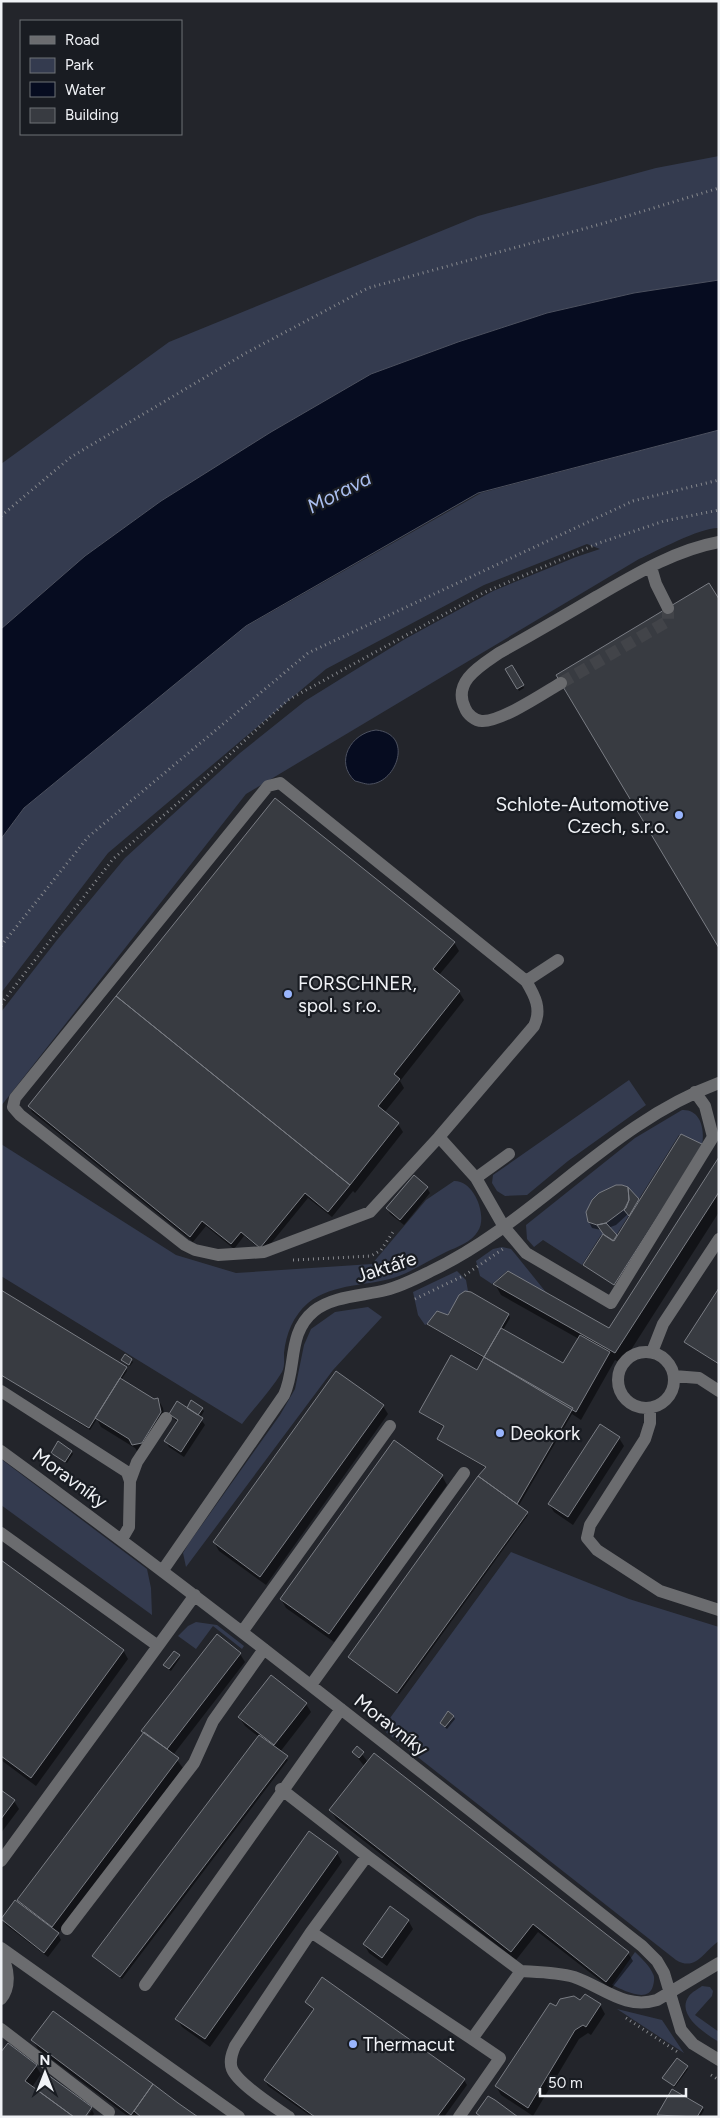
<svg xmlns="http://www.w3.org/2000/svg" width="720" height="2118" font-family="Figtree,sans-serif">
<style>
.green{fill:#343b4f}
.water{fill:#060c20;stroke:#4c5160}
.shadow{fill:#0007;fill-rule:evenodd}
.building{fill:#383b41;stroke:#7a7d84}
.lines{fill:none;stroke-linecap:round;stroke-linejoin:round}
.minor-tunnel{stroke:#424449;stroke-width:12;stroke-dasharray:12 6;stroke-linecap:butt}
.path{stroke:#86888d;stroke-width:3;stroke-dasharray:1 4;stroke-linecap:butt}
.minor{stroke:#6b6c6f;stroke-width:12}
.poi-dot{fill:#99b5fd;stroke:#191c22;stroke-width:2}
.labels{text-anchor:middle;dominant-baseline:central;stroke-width:4.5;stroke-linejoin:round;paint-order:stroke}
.poi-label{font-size:19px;fill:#f0f2f6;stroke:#191c22;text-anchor:start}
.street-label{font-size:19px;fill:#f0f2f6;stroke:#191c22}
.water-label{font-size:20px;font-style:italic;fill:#abbff0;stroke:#191c22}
</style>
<rect width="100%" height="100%" fill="#23252b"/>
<path class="green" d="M719,156V280L634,293L547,313L458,342L371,374L271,432L161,501L85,556L1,629V464L169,342L478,216L656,168Z
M719,430V528C701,527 657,551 639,559L246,794L1,1106V1012L57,940L125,858L240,753L305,701L405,639L493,591L576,557L600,549L587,544L484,585L326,669L108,853L1,993V839L24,808L245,627L481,493Z
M629,1080L646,1105L568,1161L527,1195L505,1196L497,1191L492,1183L493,1175Z
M682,1110C701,1109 705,1130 702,1145L679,1135L612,1242L601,1235L582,1265L543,1240L534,1247L527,1239L526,1225L635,1138Z
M1,1144L176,1255L236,1273L372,1264L426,1200L454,1181C474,1180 488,1216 478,1231C472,1242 457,1247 446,1252C431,1259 415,1270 399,1276C369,1287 334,1282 308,1303C293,1316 286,1334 284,1353C284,1359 285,1367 282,1372C271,1390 255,1407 242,1424L1,1276Z
M502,1247L511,1249L516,1255L549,1296L507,1271L492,1284L480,1276L476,1261L493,1249Z
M457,1271L466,1280L468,1291L446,1316L425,1325L418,1315L413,1292Z
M368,1307L382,1317L333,1370L186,1567L183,1553L189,1543L280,1415L295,1389L304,1345L311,1329L335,1312Z
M1,1459L147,1569L151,1588L152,1615L1,1505Z
M511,1552L629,1599L719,1627V1941C704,1951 696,1972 676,1960L382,1729Z
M196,1622L217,1625L244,1646L242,1649L213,1626L196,1649L178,1636L188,1626Z
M635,1952C641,1958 650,1966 653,1974C655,1977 654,1982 653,1986C648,2004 624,1990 612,1985Z
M702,1986L710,1987L713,1991L712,1996L695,2015L719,2032V2042C706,2034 675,2015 689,1996C692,1992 698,1989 702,1986Z
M617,2009L662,2020L684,2053Z"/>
<path class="water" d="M719,280V430L478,493L246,626L24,808L1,839V629L85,556L161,501L271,432L371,374L458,342L547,313L634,293Z
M376,730C414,734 397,782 371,784C367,785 360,782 355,781C334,762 351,733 376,730Z"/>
<path class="shadow" d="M512,667L524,688L519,691L507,670Z
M454,942L459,951L439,975L459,992L464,1000L400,1081L404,1088L384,1113L398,1124L403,1132L355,1193L353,1191L332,1217L308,1198L264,1252L244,1236L234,1249L206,1226L193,1242L32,1112L29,1106Z
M703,1146L616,1286L586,1267L585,1265L604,1234L601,1230L592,1228L589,1222L638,1200L640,1203ZM628,1214L631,1217L617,1238L608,1228L616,1225Z
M719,1160V1212L622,1364L615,1360L581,1420L572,1414L518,1507L528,1515L399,1694L349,1657L486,1468L440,1441L439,1439L445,1428L420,1412L478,1371L485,1359L428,1325L448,1317L470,1293L509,1315L510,1318L503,1330L564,1365L579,1339L501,1295L495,1284L609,1330Z
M427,1188L430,1193L404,1225L390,1214L387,1208Z
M719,1290V1365L685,1342Z
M1,1292L126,1368L127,1371L121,1380L154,1400L158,1399L163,1408L165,1421L138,1453L135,1448L101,1427L97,1419L90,1430L1,1375Z
M123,1360H131L133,1362L130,1366Z
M383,1406L388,1414L266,1585L219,1551L214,1542Z
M202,1409L204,1411L200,1418L205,1425L184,1457L169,1447L166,1441L178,1423L170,1414Z
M619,1438L624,1446L573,1525L554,1512L549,1504Z
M71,1451L73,1454L67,1463L52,1453Z
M442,1476L447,1485L334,1642L286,1608L281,1599Z
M1,1561L123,1650L128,1659L36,1786L1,1760Z
M240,1654L245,1662L173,1755L183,1768L58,1934L61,1940L48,1957L6,1925L3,1919L23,1908L19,1900L144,1734Z
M179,1656L180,1658L171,1671L166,1668L165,1665Z
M306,1704L311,1712L280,1752L288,1760L122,1979L93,1956L259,1737L245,1726L240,1718Z
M453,1716L455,1719L447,1729L442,1725L441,1723Z
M357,1748L368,1762L628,1953L633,1961L611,1989L538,1932L516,1960L336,1819L331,1810L365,1767L353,1752Z
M1,1791L14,1801L19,1809L1,1833Z
M337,1853L342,1862L210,2047L182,2027L177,2019Z
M408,1920L413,1929L387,1966L369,1953L364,1944Z
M306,2002L464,2080L467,2085L444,2117H312L268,2086L265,2080L314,2011Z
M581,2002L600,2005L605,2014L591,2035L588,2033L579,2039L533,2116L501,2095L496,2086L556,2008Z
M53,2013L194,2117H129L38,2049L33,2040Z
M1,2054L36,2066L41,2074L32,2087L1,2117Z
M687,2067L688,2069L675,2087L664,2078Z
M702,2107L704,2110L700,2117L658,2115Z
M92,2110L94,2114L92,2117H87Z"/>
<path class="building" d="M709,583L719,599V948L556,675Z
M512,665L524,685L517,689L505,669Z
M275,798L455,942L433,969L460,991L394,1074L400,1079L378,1106L399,1123L350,1185L116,996Z
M116,996L350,1185L328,1212L305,1193L260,1248L241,1232L231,1244L202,1221L190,1237L28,1106Z
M681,1134L704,1145L614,1285L583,1265L603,1234L614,1241Z
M719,1157V1192L615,1353L493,1284L508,1271L609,1328Z
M414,1175L428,1187L400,1220L386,1208Z
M616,1185H622L628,1187L629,1200L626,1208L606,1223L597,1225L588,1222L586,1212L592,1200L599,1193Z
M628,1187L639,1199L629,1216L624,1210L629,1200Z
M606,1223L617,1235L613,1241L604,1235L597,1225Z
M719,1288V1364L684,1342Z
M1,1290L127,1367L89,1428L1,1375Z
M465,1291L471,1292L509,1314L484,1357L427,1324L437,1311L448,1315L459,1295Z
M501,1328L563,1363L580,1335L610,1352L576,1412L484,1357Z
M125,1354L132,1359L129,1365L121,1360Z
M451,1355L477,1370L484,1357L573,1408L517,1504L478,1476L486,1467L437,1439L444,1426L419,1412Z
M336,1371L384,1405L260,1577L213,1542Z
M120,1378L154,1399L158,1398L161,1412L142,1443L132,1445L129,1439L95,1418Z
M191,1400L203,1408L198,1415L187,1408Z
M177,1401L203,1418L181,1452L164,1441L178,1420L169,1414Z
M600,1424L620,1437L568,1517L548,1504Z
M394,1440L443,1475L329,1634L280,1599Z
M58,1441L72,1451L65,1462L51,1453Z
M478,1476L528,1512L397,1693L348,1657Z
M1,1560L124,1650L31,1778L1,1756Z
M217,1634L241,1653L167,1749L141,1731Z
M174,1651L180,1655L169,1669L163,1665Z
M271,1675L307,1703L274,1745L238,1717Z
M448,1711L454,1716L445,1727L440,1723Z
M144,1732L179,1758L52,1927L17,1900Z
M259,1735L288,1756L120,1977L92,1956Z
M357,1746L364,1752L359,1758L352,1752Z
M374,1753L629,1952L606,1982L533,1924L511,1952L329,1810Z
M1,1790L15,1800L1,1819Z
M309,1831L338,1852L205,2039L175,2019Z
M15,1900L59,1933L44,1953L1,1919Z
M390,1906L409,1920L382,1958L363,1944Z
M322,1977L465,2079L437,2117H315L264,2080L314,2009L305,2002Z
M585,1994L601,2004L586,2027L583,2025L575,2030L528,2108L495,2086L550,2003L556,2006L560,1999L574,1996L580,2000Z
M53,2011L153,2084L131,2115L31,2040Z
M8,2043L37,2065L25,2081L74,2117H1V2052Z
M677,2058L688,2066L674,2086L662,2078Z
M48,2075L92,2107L85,2117H74L37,2090Z
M153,2084L178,2103L198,2117H141L134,2111Z
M672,2089L703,2107L697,2117L657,2115Z
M488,2096L495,2100L518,2117H481L476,2113Z"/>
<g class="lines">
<path class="minor-tunnel" d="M561,683L668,621V608"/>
<path class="path" d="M1,516L71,457L246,353L368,288L601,224L719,188
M1,946L88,837L308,653L633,501L719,480
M1,1004L113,859L179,802L288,700L483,593L599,543L664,521L719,510
M293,1260L371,1256L381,1250L395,1229
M415,1299L465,1275L503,1249
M626,2018L679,2053
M711,2075L719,2080"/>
<path class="minor" d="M651,567L656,584L668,608
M561,683C544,693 501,722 482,721C475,721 467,714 465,708C452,682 480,666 499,653C531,635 564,616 596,597C634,575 675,550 719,542
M526,981L280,783L268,786L15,1098L13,1107L20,1115L185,1245L195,1250L218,1255L264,1252L370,1212L439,1137L476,1178L504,1227L526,1253L611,1303L713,1137L705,1106L695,1092
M439,1137L534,1026C542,1009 535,996 526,981L558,960
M476,1178L509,1154
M618 1380a28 28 0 1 1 56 0a28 28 0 1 1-56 0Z
M652,1352L663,1324L719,1239
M674,1376L699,1378L719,1391
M1,1391L127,1472L130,1481L129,1527L122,1539
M650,1408V1423L645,1439L590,1525L587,1538L597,1550L660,1591L719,1610
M1,1451C219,1610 430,1779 642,1946L657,1961L664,1973L681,2030L693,2044L719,2060
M130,1481L137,1462L166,1418
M1,1533L158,1646L1,1861
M163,1570L284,1395C297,1367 287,1333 314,1311C333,1296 362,1296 386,1290C402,1286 417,1278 431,1271C536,1221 608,1124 719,1083
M242,1632L390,1426
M158,1646L195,1595
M311,1685L464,1473
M281,1789L367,1856
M67,1929L194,1763L213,1721L264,1649
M311,1932L472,2039
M1,1948L239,2117
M1,1955C9,1968 11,1987 1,1999
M145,1985L341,1709
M1,2029L109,2112
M289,2117C275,2107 238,2084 232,2069C229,2061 232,2053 235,2046L311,1932L367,1856L521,1971C539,1972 557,1972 574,1977C603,1987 625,2010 657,2000L719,1963
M459,2117L500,2058L472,2039L521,1971"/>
</g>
<g class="poi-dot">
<circle cx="679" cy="815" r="5"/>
<circle cx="288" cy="994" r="5"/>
<circle cx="500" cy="1433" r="5"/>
<circle cx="353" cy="2044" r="5"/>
</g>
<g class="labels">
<g class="poi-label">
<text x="669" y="804" text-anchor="end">Schlote-Automotive<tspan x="669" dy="22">Czech, s.r.o.</tspan></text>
<text x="298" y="983">FORSCHNER,<tspan x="298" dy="22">spol. s r.o.</tspan></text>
<text x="510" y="1433">Deokork</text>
<text x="363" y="2044">Thermacut</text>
</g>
<g class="street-label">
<text transform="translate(386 1267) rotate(-18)">Jaktáře</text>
<text transform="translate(70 1478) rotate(36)">Moravníky</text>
<text transform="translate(391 1725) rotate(38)">Moravníky</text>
</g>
<g class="water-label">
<text transform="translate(339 492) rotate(-27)">Morava</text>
</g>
</g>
<rect width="720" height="2118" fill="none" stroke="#f0f2f6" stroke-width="5"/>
<rect x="20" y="20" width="162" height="115" fill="#191c22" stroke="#6f7277"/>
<rect x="30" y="36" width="25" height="8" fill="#6b6c6f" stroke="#6f7277"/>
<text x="65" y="45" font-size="15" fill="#f0f2f6">Road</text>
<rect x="30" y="58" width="25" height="15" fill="#343b4f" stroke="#6f7277"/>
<text x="65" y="70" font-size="15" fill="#f0f2f6">Park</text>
<rect x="30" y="82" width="25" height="15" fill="#060c20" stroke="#6f7277"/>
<text x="65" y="95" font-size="15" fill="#f0f2f6">Water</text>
<rect x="30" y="108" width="25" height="15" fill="#383b41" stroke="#6f7277"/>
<text x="65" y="120" font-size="15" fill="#f0f2f6">Building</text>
<g transform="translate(45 2073)" stroke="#191c22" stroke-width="4" paint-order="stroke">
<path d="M0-4L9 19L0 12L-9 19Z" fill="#f0f2f6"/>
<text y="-8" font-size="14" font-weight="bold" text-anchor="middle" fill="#f0f2f6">N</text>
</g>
<path d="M540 2088v8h146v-8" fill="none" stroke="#f0f2f6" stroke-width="2.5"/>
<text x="548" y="2088" font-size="15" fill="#f0f2f6" stroke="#191c22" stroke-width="4" paint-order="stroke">50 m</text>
</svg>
